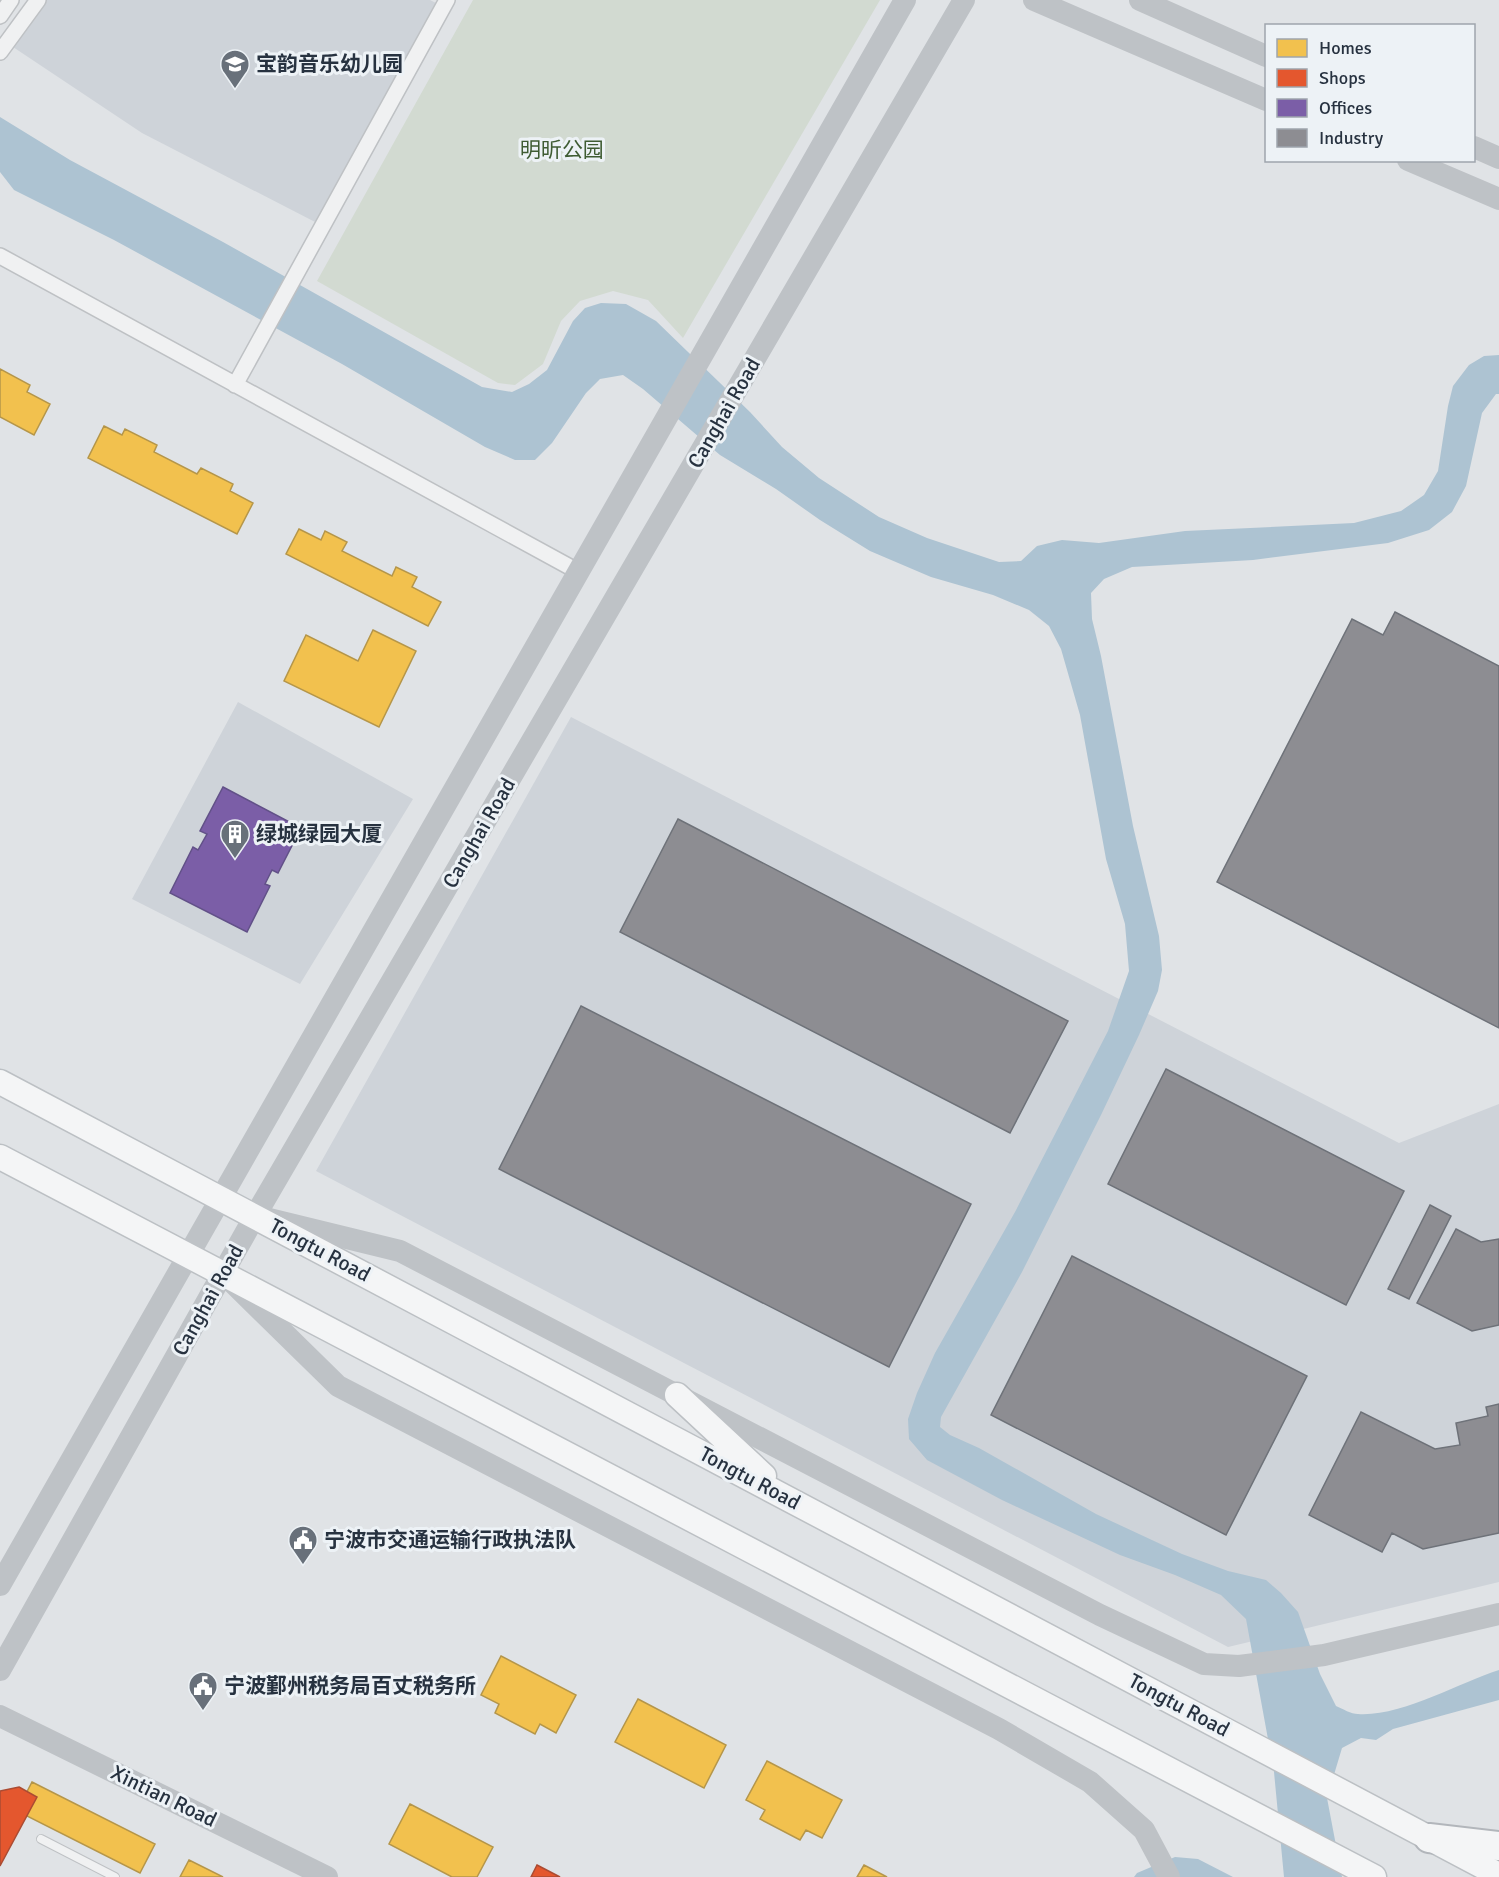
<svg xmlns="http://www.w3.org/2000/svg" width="1499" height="1877" font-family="Signika,'Noto Sans SC',sans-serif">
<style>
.built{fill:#ced3d9}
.green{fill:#d2dad1}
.water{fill:#adc3d2}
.homes{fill:#f2c14e;stroke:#b5964a;stroke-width:1.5}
.shops{fill:#e4572e;stroke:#ab4c33;stroke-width:1.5}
.offices{fill:#7b5ea7;stroke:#625188;stroke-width:1.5}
.industry{fill:#8d8d92;stroke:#6e7279;stroke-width:1.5}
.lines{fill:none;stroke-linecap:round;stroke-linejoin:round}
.lane-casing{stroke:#bec1c4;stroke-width:10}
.street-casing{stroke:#bec1c4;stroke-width:18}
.primary-casing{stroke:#bcc0c4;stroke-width:27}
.highway-casing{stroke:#b2b6bb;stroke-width:32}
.lane{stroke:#f0f1f2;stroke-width:8}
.street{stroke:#f0f1f2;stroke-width:15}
.secondary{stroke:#bec2c6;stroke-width:22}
.primary{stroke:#f4f5f6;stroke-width:24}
.highway{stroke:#f4f5f6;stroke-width:28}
.labels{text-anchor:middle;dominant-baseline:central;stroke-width:6;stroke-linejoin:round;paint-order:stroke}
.poi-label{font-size:21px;font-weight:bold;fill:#273240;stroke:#edf2f6;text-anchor:start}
.park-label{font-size:21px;fill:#3f5c33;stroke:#edf2f6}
.street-label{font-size:21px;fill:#273240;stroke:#edf2f6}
</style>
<rect width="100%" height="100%" fill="#e0e3e6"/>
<path class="built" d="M46,0H430L440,5L317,223L142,133L13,47Z
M238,702L413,799L300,984L132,899Z
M571,717L1399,1143L1499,1104V1582L1228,1647L316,1171Z"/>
<path class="green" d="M473,0H880L683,338L648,300L613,291L580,301L561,321L543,364L515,385L498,383L317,281Z"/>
<path class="water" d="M0,117L70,160L223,242L482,387L512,392L529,384L547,370L573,321L585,308L601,303L626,304L656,321L750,412L782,447L819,478L879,517L927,538L999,562L1021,561L1037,546L1062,540L1099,543L1185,531L1354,523L1401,511L1424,495L1438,471L1448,406L1453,386L1469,365L1484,356L1499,355V394H1496L1482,413L1466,486L1452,512L1429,530L1388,543L1253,560L1132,567L1104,579L1091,593L1092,619L1101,656L1133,826L1159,936L1162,970L1158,991L1139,1035L1101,1115L1022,1272L941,1417L940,1427L950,1435L979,1448L1096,1514L1182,1554L1228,1571L1266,1580L1281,1593L1298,1612L1320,1674L1336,1706C1343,1709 1351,1714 1358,1714C1401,1717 1458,1683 1499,1670V1700L1393,1729L1376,1740L1361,1738L1342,1748L1327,1798L1342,1877H1284L1274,1772L1246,1619L1221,1595L1175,1575L1120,1555L1002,1500L927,1460L909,1439L908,1419L917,1393L935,1353L1015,1212L1108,1031L1129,971L1125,924L1106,859L1080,715L1061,649L1049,626L1029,610L993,595L931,577L870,551L820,520L776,489L720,455L643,389L623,375L600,379L586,393L552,443L535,460H515L485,447L342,364L114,240L14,190L0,172Z
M1175,1857L1198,1859L1233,1877H1134L1137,1873Z"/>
<path class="homes" d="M0,369L30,385L27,392L50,404L34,435L0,417Z
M104,426L122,435L125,429L157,445L154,452L197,474L201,468L233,484L230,491L253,503L237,534L88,458Z
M299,529L321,540L325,531L347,542L342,551L392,576L396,567L417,577L412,587L441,602L428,626L286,554Z
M373,630L416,651L379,727L284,681L306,635L358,661Z
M501,1656L576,1695L556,1733L540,1724L535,1734L495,1713L499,1704L481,1695Z
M638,1699L726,1745L704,1788L615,1742Z
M767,1761L842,1800L822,1838L806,1830L800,1840L760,1819L765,1810L746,1800Z
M32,1782L155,1844L140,1873L17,1811Z
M410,1804L493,1847L477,1877H452L389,1844Z
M189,1860L223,1877H180Z
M864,1865L887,1877H857Z
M540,1868L558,1877H535Z"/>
<path class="shops" d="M19,1787L37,1797L0,1866V1791Z
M537,1865L560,1877H531Z"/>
<path class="offices" d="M223,787L301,828L278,873L272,870L265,884L270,886L247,932L170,893L193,847L198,850L207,834L200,831Z"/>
<path class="industry" d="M1395,612L1499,666V1028L1217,882L1352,619L1383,635Z
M678,819L1068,1021L1010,1133L620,932Z
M581,1006L971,1204L889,1367L499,1169Z
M1166,1069L1404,1191L1346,1305L1108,1184Z
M1430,1205L1451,1216L1409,1299L1388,1289Z
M1456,1229L1481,1242L1499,1239V1325L1472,1331L1417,1303Z
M1072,1256L1307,1376L1226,1535L991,1415Z
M1499,1404V1533L1423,1549L1392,1533L1382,1552L1309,1515L1361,1412L1435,1449L1460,1445L1456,1423L1488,1416L1486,1407Z"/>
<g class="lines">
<g class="lane-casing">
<path id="lane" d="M41,1839L115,1877"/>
</g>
<g class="street-casing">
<path id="street" d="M0,16L11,0
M0,52L38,0
M0,256L579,572
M235,385L447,0"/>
</g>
<g class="primary-casing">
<path id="primary" d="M0,1082L1499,1875
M0,1157L1374,1877
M677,1395L764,1476"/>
</g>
<g class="highway-casing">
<path id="highway" d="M1429,1838L1499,1846"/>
</g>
<use href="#lane" class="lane"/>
<use href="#street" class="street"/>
<path class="secondary" d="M1034,0L1266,100
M1140,0L1266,56
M1474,147L1499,158
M1408,160L1499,199
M269,1219L400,1251L1100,1615L1204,1664L1239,1666L1324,1655L1499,1614
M233,1283L338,1386L999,1729L1090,1782L1144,1830L1169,1877
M0,1585L905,0
M0,1670L255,1216L964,0
M0,1716L327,1877"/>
<use href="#primary" class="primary"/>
<use href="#highway" class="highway"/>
</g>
<defs>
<g id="school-pin" transform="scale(1.5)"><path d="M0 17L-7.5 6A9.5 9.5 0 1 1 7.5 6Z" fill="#68707a" stroke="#edf2f6"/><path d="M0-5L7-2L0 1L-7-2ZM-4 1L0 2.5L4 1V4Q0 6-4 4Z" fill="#fff"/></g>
<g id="building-pin" transform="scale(1.5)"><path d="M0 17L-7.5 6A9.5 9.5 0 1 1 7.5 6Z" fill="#68707a" stroke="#edf2f6"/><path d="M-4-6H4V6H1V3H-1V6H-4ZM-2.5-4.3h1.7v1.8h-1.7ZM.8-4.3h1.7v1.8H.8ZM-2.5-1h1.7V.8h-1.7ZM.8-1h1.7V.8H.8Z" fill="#fff"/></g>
<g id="civic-pin" transform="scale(1.5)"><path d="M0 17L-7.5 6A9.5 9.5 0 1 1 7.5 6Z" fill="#68707a" stroke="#edf2f6"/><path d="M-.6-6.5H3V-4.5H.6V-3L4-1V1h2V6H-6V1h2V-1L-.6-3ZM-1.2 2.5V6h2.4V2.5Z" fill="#fff"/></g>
</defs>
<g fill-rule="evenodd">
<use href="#school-pin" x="235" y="64"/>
<use href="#building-pin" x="235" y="834"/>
<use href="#civic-pin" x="303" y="1540"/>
<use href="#civic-pin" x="203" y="1686"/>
</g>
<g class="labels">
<g class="poi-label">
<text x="256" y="64">宝韵音乐幼儿园</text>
<text x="256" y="834">绿城绿园大厦</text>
<text x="324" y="1540">宁波市交通运输行政执法队</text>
<text x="224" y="1686">宁波鄞州税务局百丈税务所</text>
</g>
<g class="park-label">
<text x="562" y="150">明昕公园</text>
</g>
<g class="street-label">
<text transform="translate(724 413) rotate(-60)">Canghai Road</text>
<text transform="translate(479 833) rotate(-60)">Canghai Road</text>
<text transform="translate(320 1250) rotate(28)">Tongtu Road</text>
<text transform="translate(208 1300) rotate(-61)">Canghai Road</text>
<text transform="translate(750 1478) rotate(28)">Tongtu Road</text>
<text transform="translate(1179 1705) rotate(28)">Tongtu Road</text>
<text transform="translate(164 1796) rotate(26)">Xintian Road</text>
</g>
</g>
<rect x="1265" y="24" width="210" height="138" fill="#edf2f6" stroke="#9ea5ad" stroke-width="1.5"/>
<rect x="1277" y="39" width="30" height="18" fill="#f2c14e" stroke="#9ea5ad" stroke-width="1.5"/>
<text x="1319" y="54" font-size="18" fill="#273240">Homes</text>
<rect x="1277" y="69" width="30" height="18" fill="#e4572e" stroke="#9ea5ad" stroke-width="1.5"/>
<text x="1319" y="84" font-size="18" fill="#273240">Shops</text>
<rect x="1277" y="99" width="30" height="18" fill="#7b5ea7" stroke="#9ea5ad" stroke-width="1.5"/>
<text x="1319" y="114" font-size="18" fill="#273240">Offices</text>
<rect x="1277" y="129" width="30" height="18" fill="#8d8d92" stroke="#9ea5ad" stroke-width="1.5"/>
<text x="1319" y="144" font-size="18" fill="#273240">Industry</text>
</svg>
